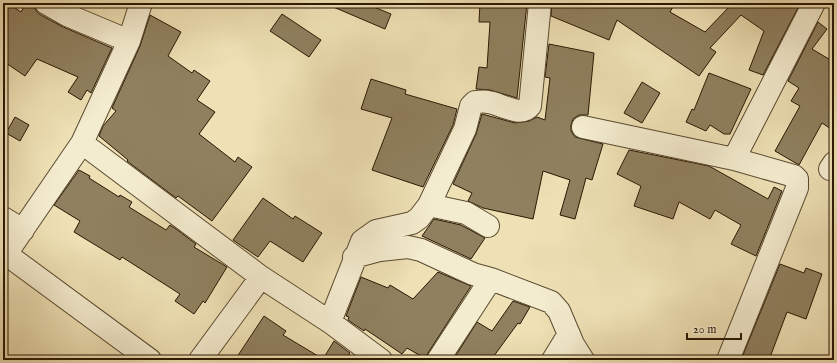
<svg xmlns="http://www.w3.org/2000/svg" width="837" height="363" font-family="'IM FELL English',serif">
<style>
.building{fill:#8f805f;stroke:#291702}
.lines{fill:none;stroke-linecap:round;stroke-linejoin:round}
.minor-casing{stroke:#5a4a2f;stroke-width:24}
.minor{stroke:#f4eccf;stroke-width:22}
</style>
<rect width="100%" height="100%" fill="#eee1b5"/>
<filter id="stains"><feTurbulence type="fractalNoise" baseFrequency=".005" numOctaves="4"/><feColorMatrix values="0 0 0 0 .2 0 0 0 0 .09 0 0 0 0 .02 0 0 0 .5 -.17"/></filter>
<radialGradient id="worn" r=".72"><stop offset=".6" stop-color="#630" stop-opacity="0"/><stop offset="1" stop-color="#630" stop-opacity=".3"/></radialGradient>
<path class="building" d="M3,3H8L21,12L26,3H34L35,9L39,14L61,26L112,48L91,93L87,90L81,100L68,92L78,77L37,59L25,76L3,61Z
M324,3H364L391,14L385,29Z
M480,3H527L517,98L490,90L476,89L479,67L487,68L490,22H479Z
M552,3H675L670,12L705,32L729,7L724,3L800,4L763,75L749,70L764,31L741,15L710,48L716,52L699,76L617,20L609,40L551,16Z
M282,14L321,40L309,57L270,31Z
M150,15L181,32L168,56L192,73L194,70L210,81L197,100L215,112L199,134L235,162L238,157L252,167L212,221L178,196L176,198L127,161L128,160L99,136L103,126L116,111L112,108L140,46Z
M818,22L827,29L812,49L834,62V131L822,123L799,165L775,151L800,106L791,101L799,88L788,81Z
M549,44L594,53L588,115H579L573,119L571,125V131L575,137L603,144L592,180L586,178L575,219L560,215L570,180L543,171L533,219L483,208L468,201L472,193L453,184L476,134L482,114L515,123L529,121L537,117L545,120L550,78L545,77Z
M709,73L751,89L730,134H724L710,125L706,131L686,122L692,109L694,110Z
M371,79L406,90L405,94L457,109L453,125L423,187L372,170L392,118L361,109Z
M642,82L660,93L642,123L624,113Z
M15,117L29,125L20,141L6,133Z
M629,150L709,166L768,199L774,187L782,191L756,256L731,244L741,225L715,210L710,219L679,202L673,219L634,206L641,186L617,174Z
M79,170L90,176L89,178L119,197L120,195L132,202L129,207L166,230L170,225L176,229L196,244L194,247L227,267L205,303L203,301L194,314L175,301L180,294L122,257L120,260L74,232L80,221L54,205Z
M263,198L293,219L295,216L322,233L303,262L270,241L258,257L233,240Z
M434,219L461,225L485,238L471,259L422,236Z
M780,264L804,273L806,268L822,274L806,319L787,312L769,360H741Z
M438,272L471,286L428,353L426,359L407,348L402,354L365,329L364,331L348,320L349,317L346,316L361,277L388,288L390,285L413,299Z
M513,301L530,307L520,324L518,323L491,360H453L477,322L492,331Z
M264,316L286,331L283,335L323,359L334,341L350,353L346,360H235Z"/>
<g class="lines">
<g class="minor-casing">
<path id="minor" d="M46,3L67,15L129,41
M141,3L129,41L82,143L6,254L150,360
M583,127L734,159L794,176L797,179V188L728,360
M82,143L261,277L330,322L381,360
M734,159L814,3
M830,169L834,163
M429,205L465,129L471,106L475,102C479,102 484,101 488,102C499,103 521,118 530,106L540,3
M3,218L23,230
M354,257L380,250L408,247L421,250L473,274L491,279L551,302L559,311L573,344L583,360
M330,322L362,241L376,231L412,223L419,218L429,205L466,213L488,226
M200,360L261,277
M438,360L491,279
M553,360L569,334"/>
</g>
<use href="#minor" class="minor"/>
</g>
<rect width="837" height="363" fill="none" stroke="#eee1b5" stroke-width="16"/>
<rect x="4" y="4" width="829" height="355" fill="none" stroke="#291702" stroke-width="2"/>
<rect x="8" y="8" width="821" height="347" fill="none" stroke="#291702"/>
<path d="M687 333v6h54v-6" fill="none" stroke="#291702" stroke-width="2"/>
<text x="693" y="333" font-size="12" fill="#291702" stroke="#f4eccf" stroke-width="3" paint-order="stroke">20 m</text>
<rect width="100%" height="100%" filter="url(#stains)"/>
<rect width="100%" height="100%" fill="url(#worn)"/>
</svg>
